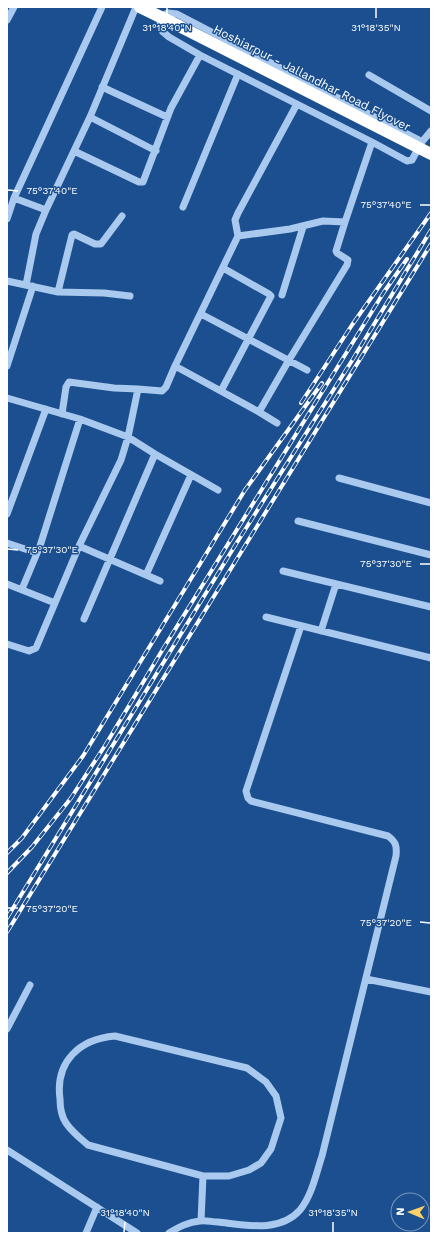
<svg xmlns="http://www.w3.org/2000/svg" width="438" height="1240" font-family="'Work Sans',sans-serif">
<style>
.lines{fill:none;stroke-linecap:round;stroke-linejoin:round}
.minor{stroke:#a9c9ee;stroke-width:7}
.highway{stroke:#fff;stroke-width:12}
.rail-casing{stroke:#fff;stroke-width:4}
.rail{stroke:#1b4f8f;stroke-width:2.5;stroke-dasharray:8;stroke-linecap:butt}
.highway-bridge{stroke:#fff;stroke-width:12}
.ticks{fill:none;stroke:#fff;stroke-width:1.5}
.labels{text-anchor:middle;dominant-baseline:central;stroke-width:3;stroke-linejoin:round;paint-order:stroke}
.street-label{font-size:12px;fill:#fff;stroke:#1b4f8f}
.ticks-label{font-size:10px;text-anchor:middle;fill:#fff;stroke:#1b4f8f;stroke-width:3;stroke-linejoin:round;paint-order:stroke}
</style>
<rect width="100%" height="100%" fill="#1b4f8f"/>
<g class="lines">
<path class="minor" d="M168,13L177,14L419,140L421,143L412,160L407,161L372,142L200,55L169,37L162,31L159,17Z
M7,20L14,7
M369,75L431,111
M102,87L167,117
M90,117L156,151
M421,143L431,131
M74,151L139,182H143L171,108L200,55
M14,198L46,210
M183,207L238,74
M7,219L14,198L102,7
M238,236L235,220L238,213L297,104
M7,281L58,292L104,293L130,296
M26,285L36,234L46,210L90,117L136,7
M58,292L72,235L74,234L95,244H101L122,216
M282,295L303,227
M201,314L307,370
M7,366L33,286
M175,366L259,412L277,423
M138,389L162,391L166,387L175,366L238,236L290,229L323,221L345,222L372,142
M221,391L271,296L269,294L223,268
M7,398L80,419L128,437L121,460L79,546L55,603
M259,412L289,360L347,265L348,260L337,253L336,251L345,222
M62,414L66,387L69,382L114,388L138,389L128,437L155,454L218,490
M339,478L431,503
M7,514L46,409
M298,521L431,555
M7,543L37,553
M79,546L160,581
M283,571L431,607
M146,575L191,475
M7,584L55,603L36,648L29,651L7,644
M22,589L40,546L80,419
M266,617L431,658
M84,619L155,454
M321,631L336,584
M366,979L431,992
M7,1029L30,985
M115,1036L247,1068L266,1082L276,1096L281,1118L271,1149L261,1163L249,1170L229,1176H203L88,1145C80,1138 72,1132 66,1123C62,1117 60,1107 60,1099C55,1062 79,1039 115,1036Z
M7,1150L137,1233
M201,1221L203,1176
M86,1233L97,1207
M169,1233C179,1227 188,1222 200,1221C206,1220 212,1222 218,1222C245,1225 280,1233 300,1210C312,1195 316,1174 322,1156L396,856C397,846 396,842 388,836L251,801L248,798L246,791L301,626"/>
<path class="highway" d="M140,7L179,26"/>
<g class="rail-casing">
<path id="rail" d="M301,403L352,325L431,213
M7,853L22,838L83,756L245,490L322,383
M7,873L32,847L71,798L106,744L163,649L384,292L407,259
M7,918L236,544L353,359L431,230
M7,932L431,244"/>
</g>
<use href="#rail" class="rail"/>
<path class="highway-bridge" d="M179,26L431,154"/>
</g>
<path class="ticks" d="M167,18V8M376,18V8M8,190L18,191M420,205H430M8,549L18,550M420,564H430M8,908H18M420,922L430,923M124,1232L125,1222M333,1232V1222"/>
<g class="labels">
<g class="street-label">
<text transform="translate(312 78) rotate(27)">Hoshiarpur - Jallandhar Road Flyover</text>
</g>
</g>
<g class="ticks-label">
<text x="167" y="31">31°18'40"N</text>
<text x="376" y="31">31°18'35"N</text>
<text x="52" y="194">75°37'40"E</text>
<text x="386" y="208">75°37'40"E</text>
<text x="52" y="553">75°37'30"E</text>
<text x="386" y="567">75°37'30"E</text>
<text x="52" y="912">75°37'20"E</text>
<text x="386" y="926">75°37'20"E</text>
<text x="125" y="1216">31°18'40"N</text>
<text x="333" y="1216">31°18'35"N</text>
</g>
<rect width="438" height="1240" fill="none" stroke="#ffffff" stroke-width="16"/>
<g transform="translate(410 1212) rotate(272)"><circle r="19" fill="#1b4f8f" stroke="#7695bc"/>
<path d="M0-3L7 15L0 10L-7 15Z" fill="#ffd166"/>
<text y="-6" font-size="11" font-weight="bold" text-anchor="middle" fill="#ffffff">N</text>
</g>
</svg>
